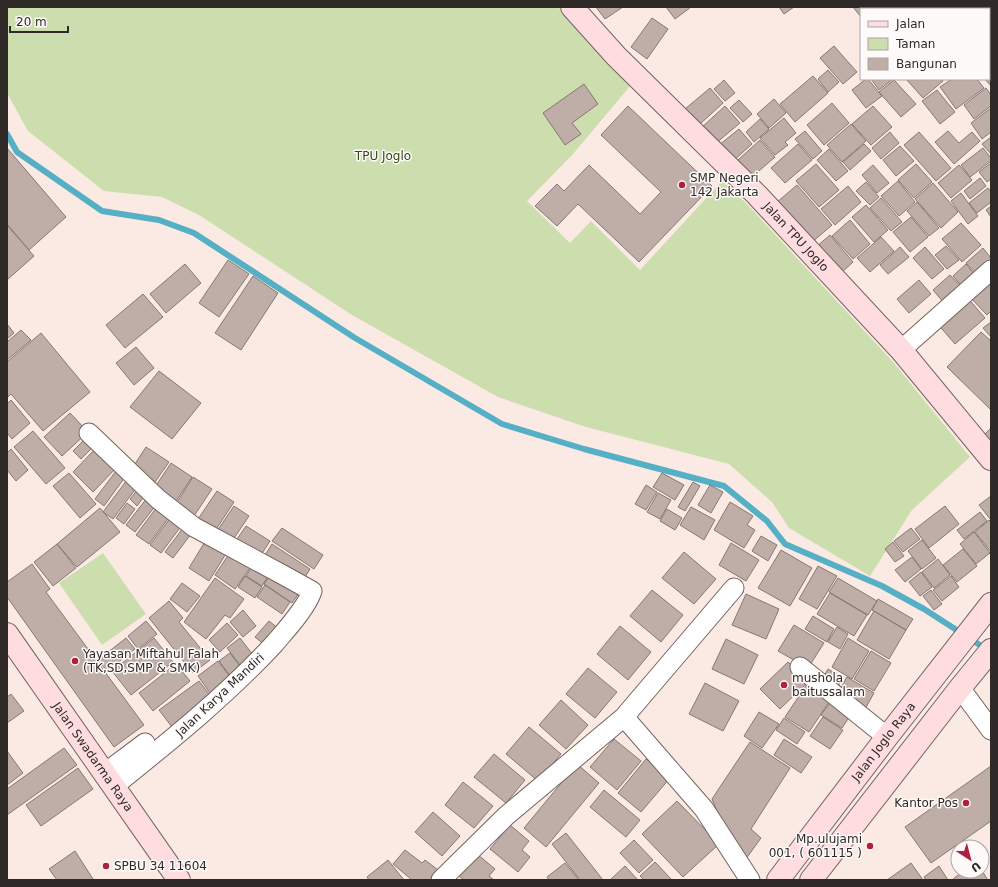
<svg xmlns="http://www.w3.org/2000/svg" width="998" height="887" font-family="'DejaVu Sans',sans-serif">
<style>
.green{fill:#ccdead}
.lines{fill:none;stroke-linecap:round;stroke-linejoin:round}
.stream{stroke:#55afc5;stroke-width:6}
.building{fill:#beaea7;stroke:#867872}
.street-casing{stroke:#73655f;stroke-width:21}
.secondary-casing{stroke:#73655f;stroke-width:24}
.street{stroke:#fff;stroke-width:19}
.secondary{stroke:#fedce0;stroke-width:22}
.poi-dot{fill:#b11e40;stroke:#fdfaf9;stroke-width:1.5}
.labels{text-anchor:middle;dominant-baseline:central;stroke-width:3;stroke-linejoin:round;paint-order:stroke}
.park-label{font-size:12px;fill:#384717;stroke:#fdfaf9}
.poi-label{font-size:12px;fill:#2f2927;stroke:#fdfaf9;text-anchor:start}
.street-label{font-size:12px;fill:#2f2927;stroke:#fdfaf9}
</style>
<rect width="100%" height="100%" fill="#faeae3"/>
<path class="green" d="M7,7H558L606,63L631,85L573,154L527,201L570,243L591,221L640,270L722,181L746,203L894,363L970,457L912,510L870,576L789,528L772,502L729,464L586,427L498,397L352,315L199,215L162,197L104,191L28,131L7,93Z
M103,553L146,614L102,645L59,583Z"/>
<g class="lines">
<path class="stream" d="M7,134L17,152L102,211L159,220L194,233L355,338L502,424L584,449L724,486L767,521L785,544L882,586L924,609L986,649"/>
</g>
<path class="building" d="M596,7H623L605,19Z
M666,7H691L675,19Z
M779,7H794L784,14Z
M853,7H886L883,9H861V17Z
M914,7H928L929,9H911Z
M936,7H968L969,9H938Z
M652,18L668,29L647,59L631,47Z
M989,26L991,29V45L989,47Z
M834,46L857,72L843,84L820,58Z
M991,48V71L989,72V50Z
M828,70L839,82L828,92L818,79Z
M991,72V86L985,79H989V73Z
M813,76L828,93L795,122L780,104Z
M866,79H868L882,96L866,108L852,90Z
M871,79H893L879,90Z
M906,79H941L943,81L923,98Z
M952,79H977L984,88L956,109L940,87Z
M724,80L735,93L725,101L714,89Z
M894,80L916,104L901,117L879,92Z
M584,84L598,104L572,123L581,134L565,145L543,113Z
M710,88L723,103L699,125L685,109Z
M986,88L991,95V106L974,119L964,105Z
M937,90L955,112L940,124L922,101Z
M774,99L786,113L769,128L757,114Z
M739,100L752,114L743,122L730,108Z
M832,103L849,123L824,145L807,125Z
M628,106L712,186L639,262L578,204L557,226L535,206L557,184L564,191L589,165L640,214L661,192L601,135Z
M725,106L740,123L715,144L701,128Z
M873,106L892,127L871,145L852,124Z
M991,108V132L982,139L971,123Z
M784,118L796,133L785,142L788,145L775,155L760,138Z
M760,119L769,129L754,142L746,132Z
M851,124L866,141L842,162L827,145Z
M739,129L752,144L733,161L719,145Z
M805,131L822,151L813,159L795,139Z
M948,131L959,143L972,132L980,141L954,164L935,142Z
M890,132L899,143L881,159L872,148Z
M919,132L951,168L936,181L904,145Z
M991,137V154L982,144Z
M760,140L775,157L752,177L738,160Z
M798,144L812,160L785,183L771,168Z
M864,144L871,151L850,170L843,162Z
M900,146L914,161L896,176L883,160Z
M7,148L66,217L29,250L7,224Z
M983,148L991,158V161L970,177L961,165Z
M829,149L848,171L836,181L817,160Z
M991,163V179L987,182L979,172Z
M816,164L839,190L819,207L796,181Z
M916,164L932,182L914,198L898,180Z
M873,165L889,183L877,193L862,175Z
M959,165L972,180L951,198L938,183Z
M980,178L986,186L970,199L964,191Z
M898,181L915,202L899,216L881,196Z
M866,182L879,197L870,205L856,191Z
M933,183L958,212L941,228L915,199Z
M797,185L832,225L811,243L776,203Z
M848,186L861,202L835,225L821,209Z
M988,188L991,192V202L977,213L969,203Z
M961,193L978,216L968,224L951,201Z
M881,198L902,222L891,231L870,208Z
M917,202L939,228L929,236L907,211Z
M866,205L888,230L874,242L852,217Z
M991,206V217L986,210Z
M911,217L928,237L910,252L893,232Z
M850,220L870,244L853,259L832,236Z
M961,223L981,245L962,262L942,239Z
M7,225L34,256L7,280Z
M830,235L853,262L840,274L816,247Z
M881,237L894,251L870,272L857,258Z
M946,246L959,260L947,269L935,255Z
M900,247L909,257L888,274L880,265Z
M925,247L944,269L932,279L913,258Z
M983,248L991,258V267L979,277L966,263Z
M228,260L249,274L219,317L199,303Z
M185,264L201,283L166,313L150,294Z
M966,264L979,280L966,291L953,276Z
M950,275L963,289L945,304L933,290Z
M991,275V311L987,315L968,295Z
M253,276L278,293L241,350L215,333Z
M919,280L931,294L909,313L897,299Z
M143,294L163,317L125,348L106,325Z
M966,296L985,318L955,344L936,322Z
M991,322V337L983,328Z
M7,324L14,333L7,339Z
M21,330L31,340L7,360V342Z
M981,332L991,341V410L947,367Z
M41,333L90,392L43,431L11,394L7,398V362Z
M136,347L154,368L134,385L116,363Z
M159,371L201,403L172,439L130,407Z
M11,400L30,423L12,439L7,433V404Z
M70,413L88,432L62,456L44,437Z
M991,428V444L983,436Z
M33,431L65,468L46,484L14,447Z
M88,436L96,444L81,459L73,451Z
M98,446L118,466L93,492L73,472Z
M146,447L169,462L155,482L133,467Z
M11,449L28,470L16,481L7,470V453Z
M171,463L192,477L174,504L153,490Z
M119,467L128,473L104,506L95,499Z
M69,473L96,504L80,518L53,486Z
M662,473L684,485L675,500L653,487Z
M130,476L140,483L113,519L103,512Z
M193,477L212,489L192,519L174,507Z
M693,482L700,486L685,511L678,507Z
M646,485L657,492L646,510L635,504Z
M710,485L723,492L711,513L698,505Z
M139,488L146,494L137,506L130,499Z
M217,491L234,502L213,534L196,522Z
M658,493L671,500L660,519L647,512Z
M991,496V520L979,505Z
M147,498L156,505L135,532L126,525Z
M730,502L753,516L747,525L755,530L744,548L714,530Z
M127,503L135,509L124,524L116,518Z
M234,506L249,516L230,544L215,534Z
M945,506L959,524L929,548L915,529Z
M157,507L170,516L149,544L136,535Z
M691,507L715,520L704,540L680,525Z
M100,508L120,532L77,567L57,544Z
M667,509L682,518L675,530L660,521Z
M980,512L987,521L964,539L957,530Z
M171,517L182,525L161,553L150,545Z
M989,520L991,523V552L975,532Z
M246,526L270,541L257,561L233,545Z
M183,528L191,534L173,558L165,552Z
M282,528L323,555L314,569L272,541Z
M911,528L920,539L903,552L894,541Z
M974,532L990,553L976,564L960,544Z
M761,536L777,545L768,561L752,551Z
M206,540L227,552L209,581L189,568Z
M922,540L936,558L922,569L908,551Z
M893,542L904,556L895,562L885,549Z
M731,543L759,560L746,581L719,565Z
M57,544L76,568L53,586L34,562Z
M272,544L310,569L302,582L264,557Z
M963,549L977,566L957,582L943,565Z
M781,550L812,568L790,606L758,588Z
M684,552L716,579L694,604L662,578Z
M229,554L250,568L235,589L215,575Z
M912,557L921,569L905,582L895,570Z
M938,559L950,575L934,588L922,572Z
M32,564L50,589L46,592L144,725L114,747L7,597V582Z
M253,565L269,575L262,586L246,576Z
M818,566L837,576L817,609L799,599Z
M921,572L932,587L920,596L909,582Z
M271,574L299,593L292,603L264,584Z
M245,576L262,587L255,598L238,587Z
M951,576L959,587L942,601L933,590Z
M215,578L244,599L230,618L225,615L206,639L184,622Z
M838,578L877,601L868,615L829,592Z
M182,583L200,596L187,612L170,599Z
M265,585L290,602L282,614L257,597Z
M652,590L683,615L661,642L630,616Z
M931,590L942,604L934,610L923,596Z
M830,593L867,615L854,636L817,614Z
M746,594L779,609L766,639L732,625Z
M878,599L913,619L906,630L872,610Z
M169,601L183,618L179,622L210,660L193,673L149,618Z
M243,610L256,626L243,637L230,622Z
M874,611L906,630L889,659L857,640Z
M813,616L834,629L827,642L805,629Z
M146,621L157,634L138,649L128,636Z
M269,621L279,629L265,645L255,637Z
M227,623L238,635L220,652L209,640Z
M794,625L824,643L808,668L778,651Z
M620,626L651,652L628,680L597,654Z
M837,627L848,634L840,649L828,642Z
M126,638L135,649L107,671L98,660Z
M154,638L173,662L131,695L112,671Z
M240,638L253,655L240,665L227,648Z
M848,638L869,651L852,679L832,667Z
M726,639L758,655L744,684L712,669Z
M871,651L891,663L874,691L854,679Z
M230,653L242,669L231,677L219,661Z
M218,661L231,678L210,693L198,676Z
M788,662L808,682L780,709L760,689Z
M176,664L190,681L153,711L139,693Z
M588,668L617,692L595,718L566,694Z
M828,669L843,678L836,690L821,681Z
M847,677L874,693L865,709L838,693Z
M199,681L212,698L172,727L159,710Z
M705,683L739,701L723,731L689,714Z
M807,684L831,699L809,732L785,717Z
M11,694L24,711L7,723V697Z
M561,700L588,725L566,749L539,725Z
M832,700L852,713L842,728L821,715Z
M759,712L779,724L762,748L744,736Z
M823,717L843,730L830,749L810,736Z
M784,718L805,732L797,744L776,730Z
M529,727L561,754L538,781L506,754Z
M614,739L641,761L617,790L590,767Z
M784,739L812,757L801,773L774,755Z
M750,742L790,768L751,829L761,838L743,863L725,830L712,799Z
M64,748L77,765L7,815V789Z
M7,751L23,773L7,785Z
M494,754L525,780L506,803L474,777Z
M646,759L670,778L641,812L618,793Z
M577,764L599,783L546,847L524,828Z
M991,766V821L931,863L905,827Z
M78,768L93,789L41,826L26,805Z
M463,782L493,806L474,828L445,805Z
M604,790L640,820L626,837L590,807Z
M677,801L719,844L683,877L642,834Z
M433,812L460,836L442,856L415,832Z
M510,825L529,841L522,850L530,857L518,872L490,849Z
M566,833L603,880H580L552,844Z
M634,840L653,860L639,873L620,853Z
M405,850L422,863L425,860L438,870L430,880H412L393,864Z
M75,851L93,879L94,880H57L49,869Z
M477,854L495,869L489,876L494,880H464L459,876Z
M388,860L404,880H369L367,877Z
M655,862L672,880H644L640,876Z
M565,863L579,880H549L547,877Z
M911,863L923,880H887Z
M625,866L638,880H610Z
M939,866L948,880H926L924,877Z
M963,871H982L988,880H952Z"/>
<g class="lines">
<g class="street-casing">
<path id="street" d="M901,350L991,270
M89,433L158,499L194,527L285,576L312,591C307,607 286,630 275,643C226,696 170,741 114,786
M800,667L887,737
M960,688L991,730
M624,717L734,588
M105,773L145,743
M441,880L506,816L624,717L704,809L750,880"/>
</g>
<g class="secondary-casing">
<g id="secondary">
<path id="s1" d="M572,7L616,56L757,195L901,350L991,459"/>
<path id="s2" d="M7,634L179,880"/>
<path id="s3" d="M778,880L887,737L991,604"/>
<path d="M811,880L960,688L991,650"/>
</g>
</g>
<use href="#street" class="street"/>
<use href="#secondary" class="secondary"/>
</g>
<g class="poi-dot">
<circle cx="682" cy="185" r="4"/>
<circle cx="75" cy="661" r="4"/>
<circle cx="784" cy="685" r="4"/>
<circle cx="966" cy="803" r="4"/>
<circle cx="870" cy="846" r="4"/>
<circle cx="106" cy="866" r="4"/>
</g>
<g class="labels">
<g class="park-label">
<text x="383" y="156">TPU Joglo</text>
</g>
<g class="poi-label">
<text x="690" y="178">SMP Negeri<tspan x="690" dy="14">142 Jakarta</tspan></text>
<text x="83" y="654">Yayasan Miftahul Falah<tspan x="83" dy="14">(TK,SD,SMP &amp; SMK)</tspan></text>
<text x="792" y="678">mushola<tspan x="792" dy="14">baitussalam</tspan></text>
<text x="958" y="803" text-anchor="end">Kantor Pos</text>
<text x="862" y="839" text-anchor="end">Mp.ulujami<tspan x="862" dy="14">001, ( 601115 )</tspan></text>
<text x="114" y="866">SPBU 34 11604</text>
</g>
<g class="street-label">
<text stroke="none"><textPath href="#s1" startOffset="321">Jalan TPU Joglo</textPath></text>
<text transform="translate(220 695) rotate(-43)">Jalan Karya Mandiri</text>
<text stroke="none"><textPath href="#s3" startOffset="174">Jalan Joglo Raya</textPath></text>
<text stroke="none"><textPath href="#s2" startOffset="150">Jalan Swadarma Raya</textPath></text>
</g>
</g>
<rect width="998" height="887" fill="none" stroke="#2f2927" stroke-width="16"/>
<rect x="860" y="8" width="130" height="72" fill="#fdfaf9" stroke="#aba6a5"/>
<rect x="868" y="21" width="20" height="6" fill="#fedce0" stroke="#aba6a5"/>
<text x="896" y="28" font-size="12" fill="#2f2927">Jalan</text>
<rect x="868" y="38" width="20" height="12" fill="#ccdead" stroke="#aba6a5"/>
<text x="896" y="48" font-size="12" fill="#2f2927">Taman</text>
<rect x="868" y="58" width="20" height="12" fill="#beaea7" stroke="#aba6a5"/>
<text x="896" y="68" font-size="12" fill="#2f2927">Bangunan</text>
<g transform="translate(970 859) rotate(144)"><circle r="19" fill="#fdfaf9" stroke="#aba6a5"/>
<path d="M0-3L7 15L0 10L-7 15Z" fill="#b11e40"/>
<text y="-6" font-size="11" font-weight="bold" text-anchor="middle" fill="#2f2927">U</text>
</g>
<path d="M10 26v6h58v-6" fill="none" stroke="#2f2927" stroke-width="2"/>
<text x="16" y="26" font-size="12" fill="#2f2927" stroke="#fdfaf9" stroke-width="3" paint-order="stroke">20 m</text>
</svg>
